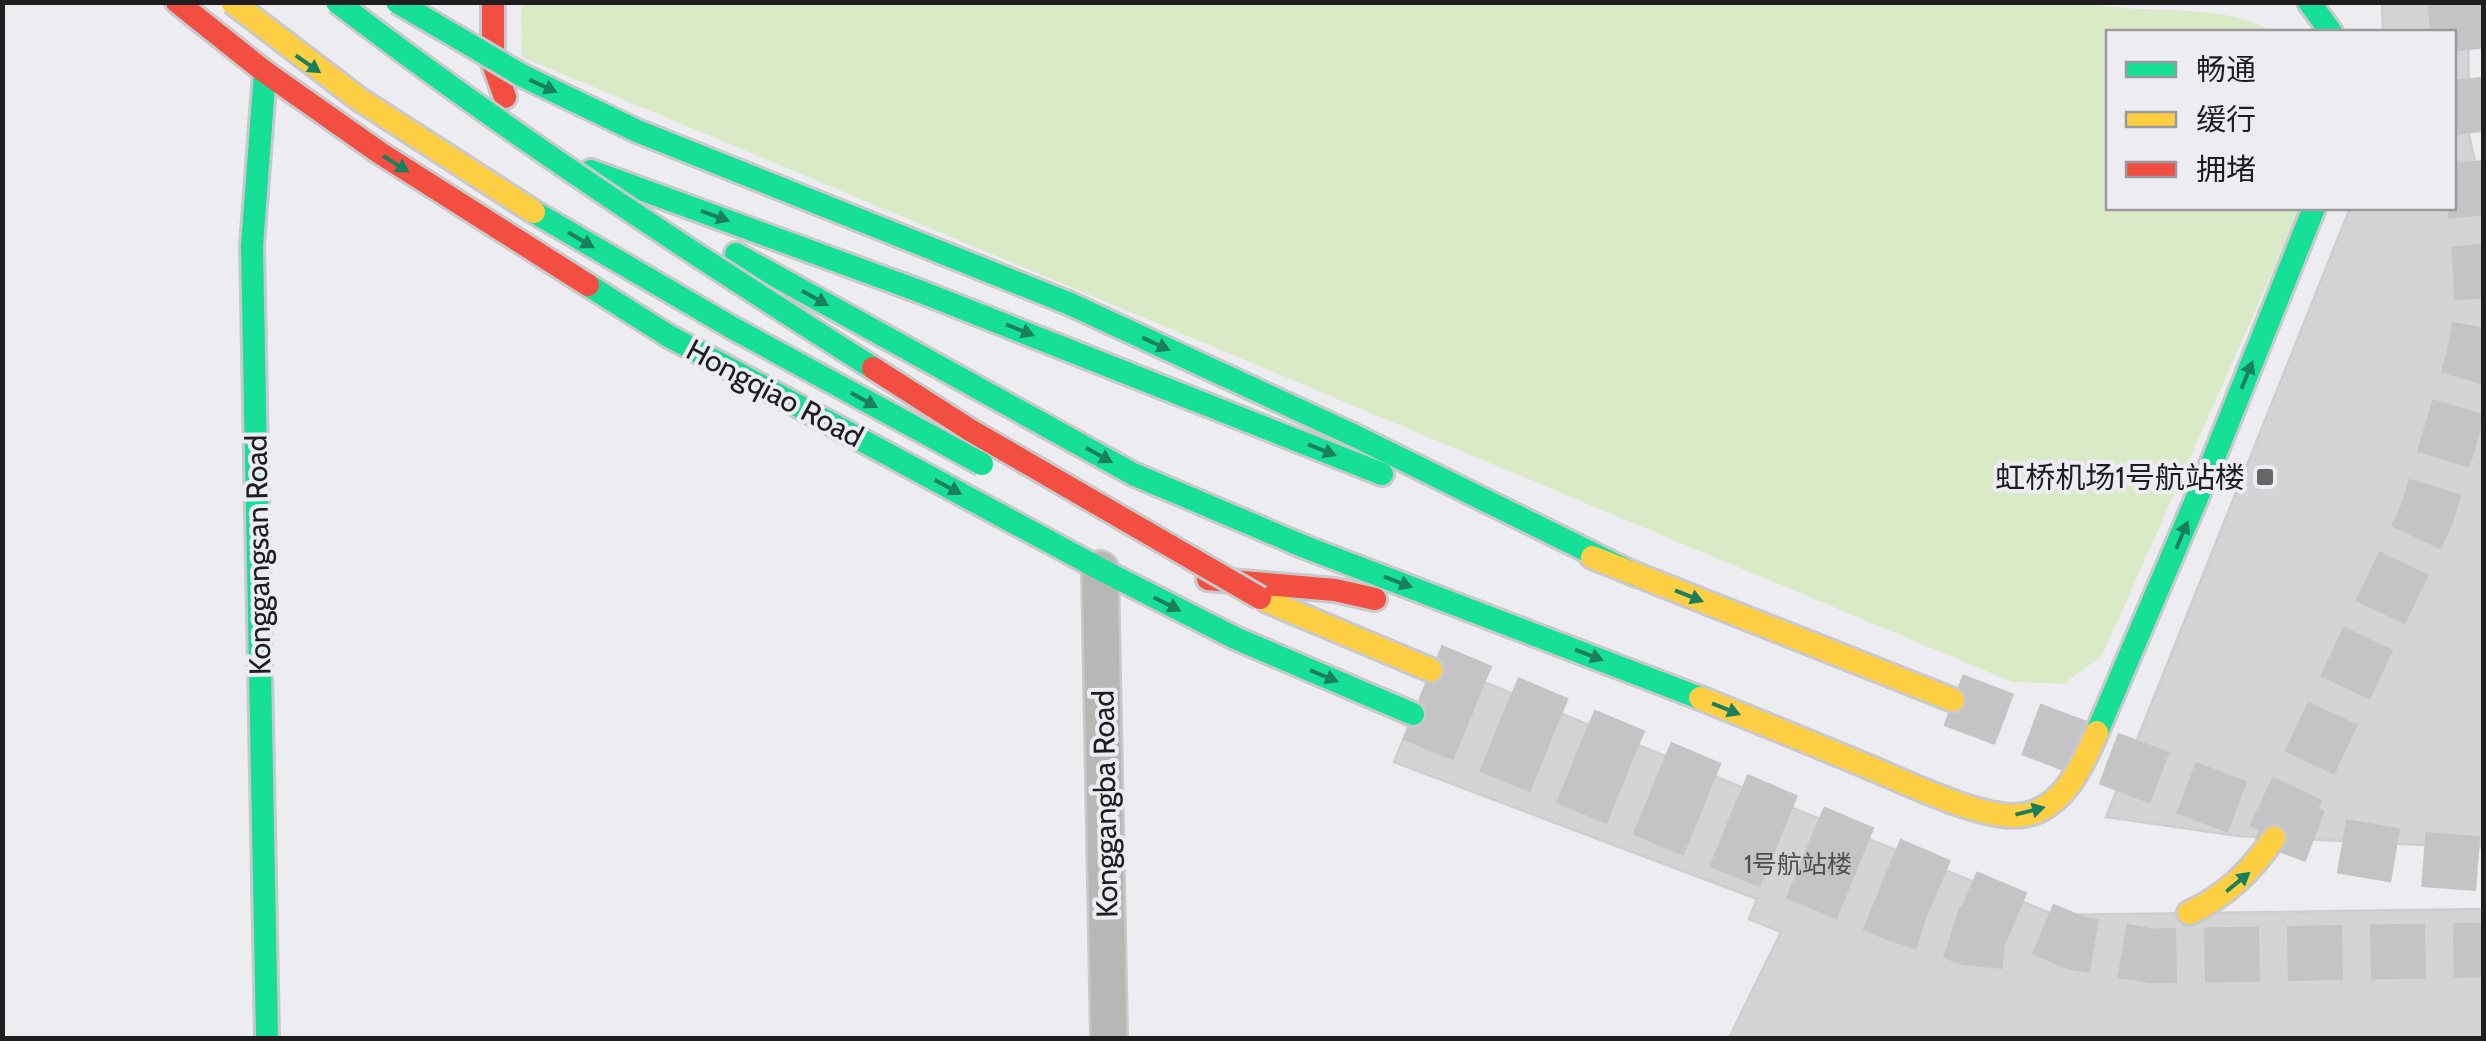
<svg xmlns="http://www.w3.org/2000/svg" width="2486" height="1041" font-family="Cabin,'Noto Sans SC',sans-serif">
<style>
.green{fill:#daeac6}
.building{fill:#d4d4d6;stroke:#ceced1;stroke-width:2.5}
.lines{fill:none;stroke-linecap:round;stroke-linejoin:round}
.primary-tunnel{stroke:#c4c4c7;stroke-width:55;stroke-dasharray:55 28;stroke-linecap:butt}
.street-casing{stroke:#c9c9cb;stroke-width:40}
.fast-casing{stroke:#c9c9cb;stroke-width:28}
.slow-casing{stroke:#c9c9cb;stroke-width:28}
.jam-casing{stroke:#c9c9cb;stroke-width:28}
.street{stroke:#b7b7b6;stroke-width:35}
.fast{stroke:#16e098;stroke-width:22}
.slow{stroke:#ffcf43;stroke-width:22}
.jam{stroke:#f24e42;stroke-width:22}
.fast-bridge-casing{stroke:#c9c9cb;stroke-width:28;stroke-linecap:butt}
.slow-bridge-casing{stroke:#c9c9cb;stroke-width:28;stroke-linecap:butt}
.jam-bridge-casing{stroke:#c9c9cb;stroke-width:28;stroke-linecap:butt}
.fast-bridge{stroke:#16e098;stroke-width:22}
.slow-bridge{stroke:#ffcf43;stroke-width:22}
.jam-bridge{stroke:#f24e42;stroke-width:22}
.oneway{fill:#1a7f5c}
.poi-dot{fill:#666669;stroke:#ececf2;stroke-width:4}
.labels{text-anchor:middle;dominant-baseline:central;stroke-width:8;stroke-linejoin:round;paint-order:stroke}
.number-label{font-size:25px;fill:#4e4e50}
.street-label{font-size:30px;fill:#1e1e20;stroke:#ececf2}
.poi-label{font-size:30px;fill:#1e1e20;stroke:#ececf2;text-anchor:end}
</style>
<rect width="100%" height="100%" fill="#ededf1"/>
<path class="green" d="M2082,2C2138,16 2228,1 2272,32H2108V208H2301L2102,656L2063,684L2012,682L522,57L521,3Z"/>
<path class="building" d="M2382,2H2468L2469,135L2479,178L2484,179V848L2239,836L2106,817L2350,208H2454V32H2383Z
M1435,662L2055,915L2484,909V1038H1729L1781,932L1749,919L1757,899L1394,762Z"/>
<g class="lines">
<path class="primary-tunnel" d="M1431,670L2076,943L2152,956L2484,950
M1953,700L2341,846L2416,859L2484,864
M1413,714L1896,914L1970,938L2026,944
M2274,838L2427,514L2474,357L2482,310L2480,262L2455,2"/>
<g class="street-casing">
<path id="street" d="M1100,569L1109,1038"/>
</g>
<g class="fast-casing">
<path id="fast" d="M2309,2L2331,32
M265,72L252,246L267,1038
M591,171L919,291L1382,474
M736,254L1133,474L1305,547L1700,698
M588,285L667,335L1100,569L1235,638L1413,714
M1068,303L1353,435L1636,575
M2097,732L2211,465L2314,208"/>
</g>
<g class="slow-casing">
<path id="slow" d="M1592,557L1953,700
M1267,601L1431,670
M1700,698C1757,721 1814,744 1871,768C1908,783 1986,822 2024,815C2064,808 2083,764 2097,732
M2189,913C2226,896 2251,871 2274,838"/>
</g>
<g class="jam-casing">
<path id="jam" d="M177,2L265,72L380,153L588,285
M493,2V64L505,97
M1208,579L1335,590L1375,599"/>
</g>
<use href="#street" class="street"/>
<use href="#fast" class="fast"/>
<use href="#slow" class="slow"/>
<use href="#jam" class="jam"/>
<g class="fast-bridge-casing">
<path id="fast-bridge" d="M337,2C509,134 690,252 873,368
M397,2L523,76L637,131L1068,303
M534,212L731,327L982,464"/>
</g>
<g class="slow-bridge-casing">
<path id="slow-bridge" d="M232,2L359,99L534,212"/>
</g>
<g class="jam-bridge-casing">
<path id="jam-bridge" d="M873,368L970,430L1260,598"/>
</g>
<use href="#fast-bridge" class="fast-bridge"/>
<use href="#slow-bridge" class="slow-bridge"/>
<use href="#jam-bridge" class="jam-bridge"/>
</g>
<defs><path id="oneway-solid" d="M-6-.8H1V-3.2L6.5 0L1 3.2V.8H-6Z" transform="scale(2.5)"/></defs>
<g class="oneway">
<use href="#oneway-solid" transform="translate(308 64) rotate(35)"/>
<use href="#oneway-solid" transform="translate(543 86) rotate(25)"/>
<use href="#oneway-solid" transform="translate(396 164) rotate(32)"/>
<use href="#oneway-solid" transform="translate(715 216) rotate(20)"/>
<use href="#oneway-solid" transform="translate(581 240) rotate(31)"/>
<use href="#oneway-solid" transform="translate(815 298) rotate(29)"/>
<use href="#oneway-solid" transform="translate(1020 330) rotate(22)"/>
<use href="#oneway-solid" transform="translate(1156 344) rotate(25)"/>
<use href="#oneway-solid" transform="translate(2247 375) rotate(-68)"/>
<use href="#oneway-solid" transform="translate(864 400) rotate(29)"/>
<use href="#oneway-solid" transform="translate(1322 450) rotate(22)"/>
<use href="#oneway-solid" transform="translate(1099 455) rotate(29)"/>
<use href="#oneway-solid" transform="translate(948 487) rotate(28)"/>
<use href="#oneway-solid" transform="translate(2182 535) rotate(-67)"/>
<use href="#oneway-solid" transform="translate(1398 582) rotate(21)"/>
<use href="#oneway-solid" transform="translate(1689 596) rotate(22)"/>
<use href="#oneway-solid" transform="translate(1167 604) rotate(27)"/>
<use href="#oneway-solid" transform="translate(1589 655) rotate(21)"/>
<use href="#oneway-solid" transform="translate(1324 676) rotate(23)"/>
<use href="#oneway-solid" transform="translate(1726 709) rotate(22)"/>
<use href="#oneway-solid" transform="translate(2030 811) rotate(-14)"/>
<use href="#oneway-solid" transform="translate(2238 882) rotate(-39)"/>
</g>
<rect class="poi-dot" x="2255" y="467" width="20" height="20" rx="5"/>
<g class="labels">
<g class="number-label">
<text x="1798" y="864">1号航站楼</text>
</g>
<g class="street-label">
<text transform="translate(775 393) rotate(28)">Hongqiao Road</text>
<text transform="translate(258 555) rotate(-91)">Konggangsan Road</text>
<text transform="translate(1105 804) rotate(-91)">Konggangba Road</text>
</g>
<g class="poi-label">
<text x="2245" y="477">虹桥机场1号航站楼</text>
</g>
</g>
<rect width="2486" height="1041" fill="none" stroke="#1e1e20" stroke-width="10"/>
<rect x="2106" y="30" width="350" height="180" fill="#ececf2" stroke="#9a9a9e" stroke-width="2.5"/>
<rect x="2126" y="62" width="50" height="15" fill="#16e098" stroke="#9a9a9e" stroke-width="2.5"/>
<text x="2196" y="80" font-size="30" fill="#1e1e20">畅通</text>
<rect x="2126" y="112" width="50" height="15" fill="#ffcf43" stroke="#9a9a9e" stroke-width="2.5"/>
<text x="2196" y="130" font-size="30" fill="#1e1e20">缓行</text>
<rect x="2126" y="162" width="50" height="15" fill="#f24e42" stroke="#9a9a9e" stroke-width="2.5"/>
<text x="2196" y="180" font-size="30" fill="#1e1e20">拥堵</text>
</svg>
